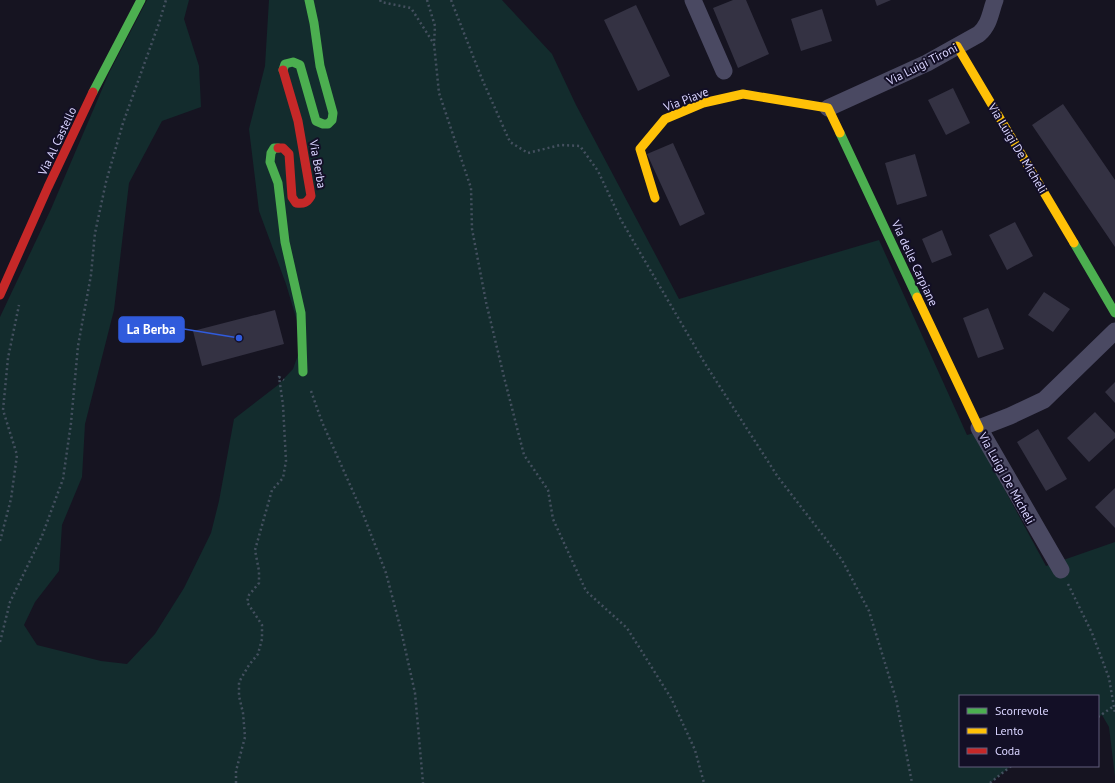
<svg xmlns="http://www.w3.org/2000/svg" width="1115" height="783" font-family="'PT Sans',sans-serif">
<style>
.green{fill:#132c2d}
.building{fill:#343243}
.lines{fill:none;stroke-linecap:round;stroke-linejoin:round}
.path{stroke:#44505f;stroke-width:2.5;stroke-dasharray:2 3;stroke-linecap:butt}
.street{stroke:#4a4962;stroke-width:17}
.fast{stroke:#4caf50;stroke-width:9}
.slow{stroke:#ffc107;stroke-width:9}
.jam{stroke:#c62828;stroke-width:9}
.labels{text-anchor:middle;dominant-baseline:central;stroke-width:4;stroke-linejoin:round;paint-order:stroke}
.street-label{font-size:12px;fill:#d9d4ff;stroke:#130f26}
.leader{fill:none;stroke:#305bdc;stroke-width:1.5}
.callout-dot{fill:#305bdc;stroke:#130f26;stroke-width:1.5}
.callout{fill:#305bdc;stroke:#305bdc;stroke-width:1.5}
.callout-label{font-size:13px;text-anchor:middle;font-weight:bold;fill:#fff}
</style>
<rect width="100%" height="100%" fill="#161421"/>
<path class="green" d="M147,0H189L184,19L199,66L201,107L162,121L129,183L114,310L85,424L82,477L62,525L59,571L35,602L24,625L37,645L101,661L127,664L155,634L184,588L211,533L219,501L234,419L278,385L293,369L303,341L286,284L259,211L249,129L265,66L269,0H502L552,54L576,105L679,299L879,240L967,435L974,433L1046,566L1115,542V777L1109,727L1102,715L1098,717V696H960V766H1011L990,783H0V317L51,209L109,73Z"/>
<path class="building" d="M733,0H746L769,54L738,68L713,8Z
M875,0H891L877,6Z
M636,5L670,76L638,91L604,20Z
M822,9L832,41L801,51L791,19Z
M953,88L970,123L946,135L928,100Z
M1063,104L1115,180V247L1032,125Z
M673,143L705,214L680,226L647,154Z
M915,154L927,196L897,205L885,163Z
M1015,222L1033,256L1007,270L989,235Z
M942,230L952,255L932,263L922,239Z
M1044,292L1070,309L1053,332L1028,315Z
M988,308L1004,349L978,358L963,318Z
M275,310L284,344L202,366L193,331Z
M1115,382V403L1105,392Z
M1095,412L1115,433V438L1089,462L1067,438Z
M1038,429L1067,479L1046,491L1017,442Z
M1115,488V528L1095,507Z"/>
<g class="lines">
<path class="path" d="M380,0L381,2L411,8L434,44
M427,0L435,26L434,44L439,93L471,188L472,229L486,302L504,377L524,455L548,490L553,519L586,591L627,628L671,698L695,750L704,783
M451,0L482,79L510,142L528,153L560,145L580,146L598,171L621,220L704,362L778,477L842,560L869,611L896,699L912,783
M311,391L322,422L363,514L386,573L401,630L415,693L423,783
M0,541L11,499L17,455L3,410L8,358L19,305
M1068,584L1092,633L1109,678L1115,713
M0,642L10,602L42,536L63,479L71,423L78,346L91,275L95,233L106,182L123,123L159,23L166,0
M1098,717L1114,706
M236,783V771L245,737L243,713L239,696V682L249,665L258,654L262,639V625L247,602L249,595L259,583V571L255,550L272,490L283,478L286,461L283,405L279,377L284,380
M990,783L1011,766"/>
<path class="street" d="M693,0L724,71
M828,108L927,63L979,34C990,24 990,13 995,0
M1061,570L979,428L1010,416L1044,400L1115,331"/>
<path class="fast" d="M283,70L285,64L293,62L300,65L316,121L323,124H328L332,120L333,113L320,66L314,23L309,0
M93,92L141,0
M840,133L917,297
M278,148H274L271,153L270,162L278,183L285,242L301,313L303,372
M1074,243L1115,313"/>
<path class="slow" d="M957,46L1074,243
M655,198L640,149L665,119L703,103L743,94L828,108L840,133
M917,297L979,428"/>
<path class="jam" d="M278,148H283L289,154L292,197L296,203C304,204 307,203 311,196L298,121L283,70
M0,295L48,187L93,92"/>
</g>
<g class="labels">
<g class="street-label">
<text transform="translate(922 64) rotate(-27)">Via Luigi Tironi</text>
<text transform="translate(686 99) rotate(-21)">Via Piave</text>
<text transform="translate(57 141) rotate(-65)">Via Al Castello</text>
<text transform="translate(1018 148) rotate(59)">Via Luigi De Micheli</text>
<text transform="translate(318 164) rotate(80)">Via Berba</text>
<text transform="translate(915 263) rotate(65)">Via delle Carpiane</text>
<text transform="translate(1007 478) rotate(61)">Via Luigi De Micheli</text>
</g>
</g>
<path class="leader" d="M239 338L184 329"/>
<circle class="callout-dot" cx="239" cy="338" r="4"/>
<rect class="callout" x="119" y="317" width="65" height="25" rx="4"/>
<g class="callout-label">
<text x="151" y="334">La Berba</text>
</g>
<rect x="959" y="695" width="140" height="72" fill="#130f26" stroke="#625e7d"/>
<rect x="967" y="708" width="20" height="6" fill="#4caf50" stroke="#625e7d"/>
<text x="995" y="715" font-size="12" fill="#d9d4ff">Scorrevole</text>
<rect x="967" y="728" width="20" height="6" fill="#ffc107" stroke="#625e7d"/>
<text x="995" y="735" font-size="12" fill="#d9d4ff">Lento</text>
<rect x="967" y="748" width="20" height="6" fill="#c62828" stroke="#625e7d"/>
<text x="995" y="755" font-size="12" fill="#d9d4ff">Coda</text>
</svg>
